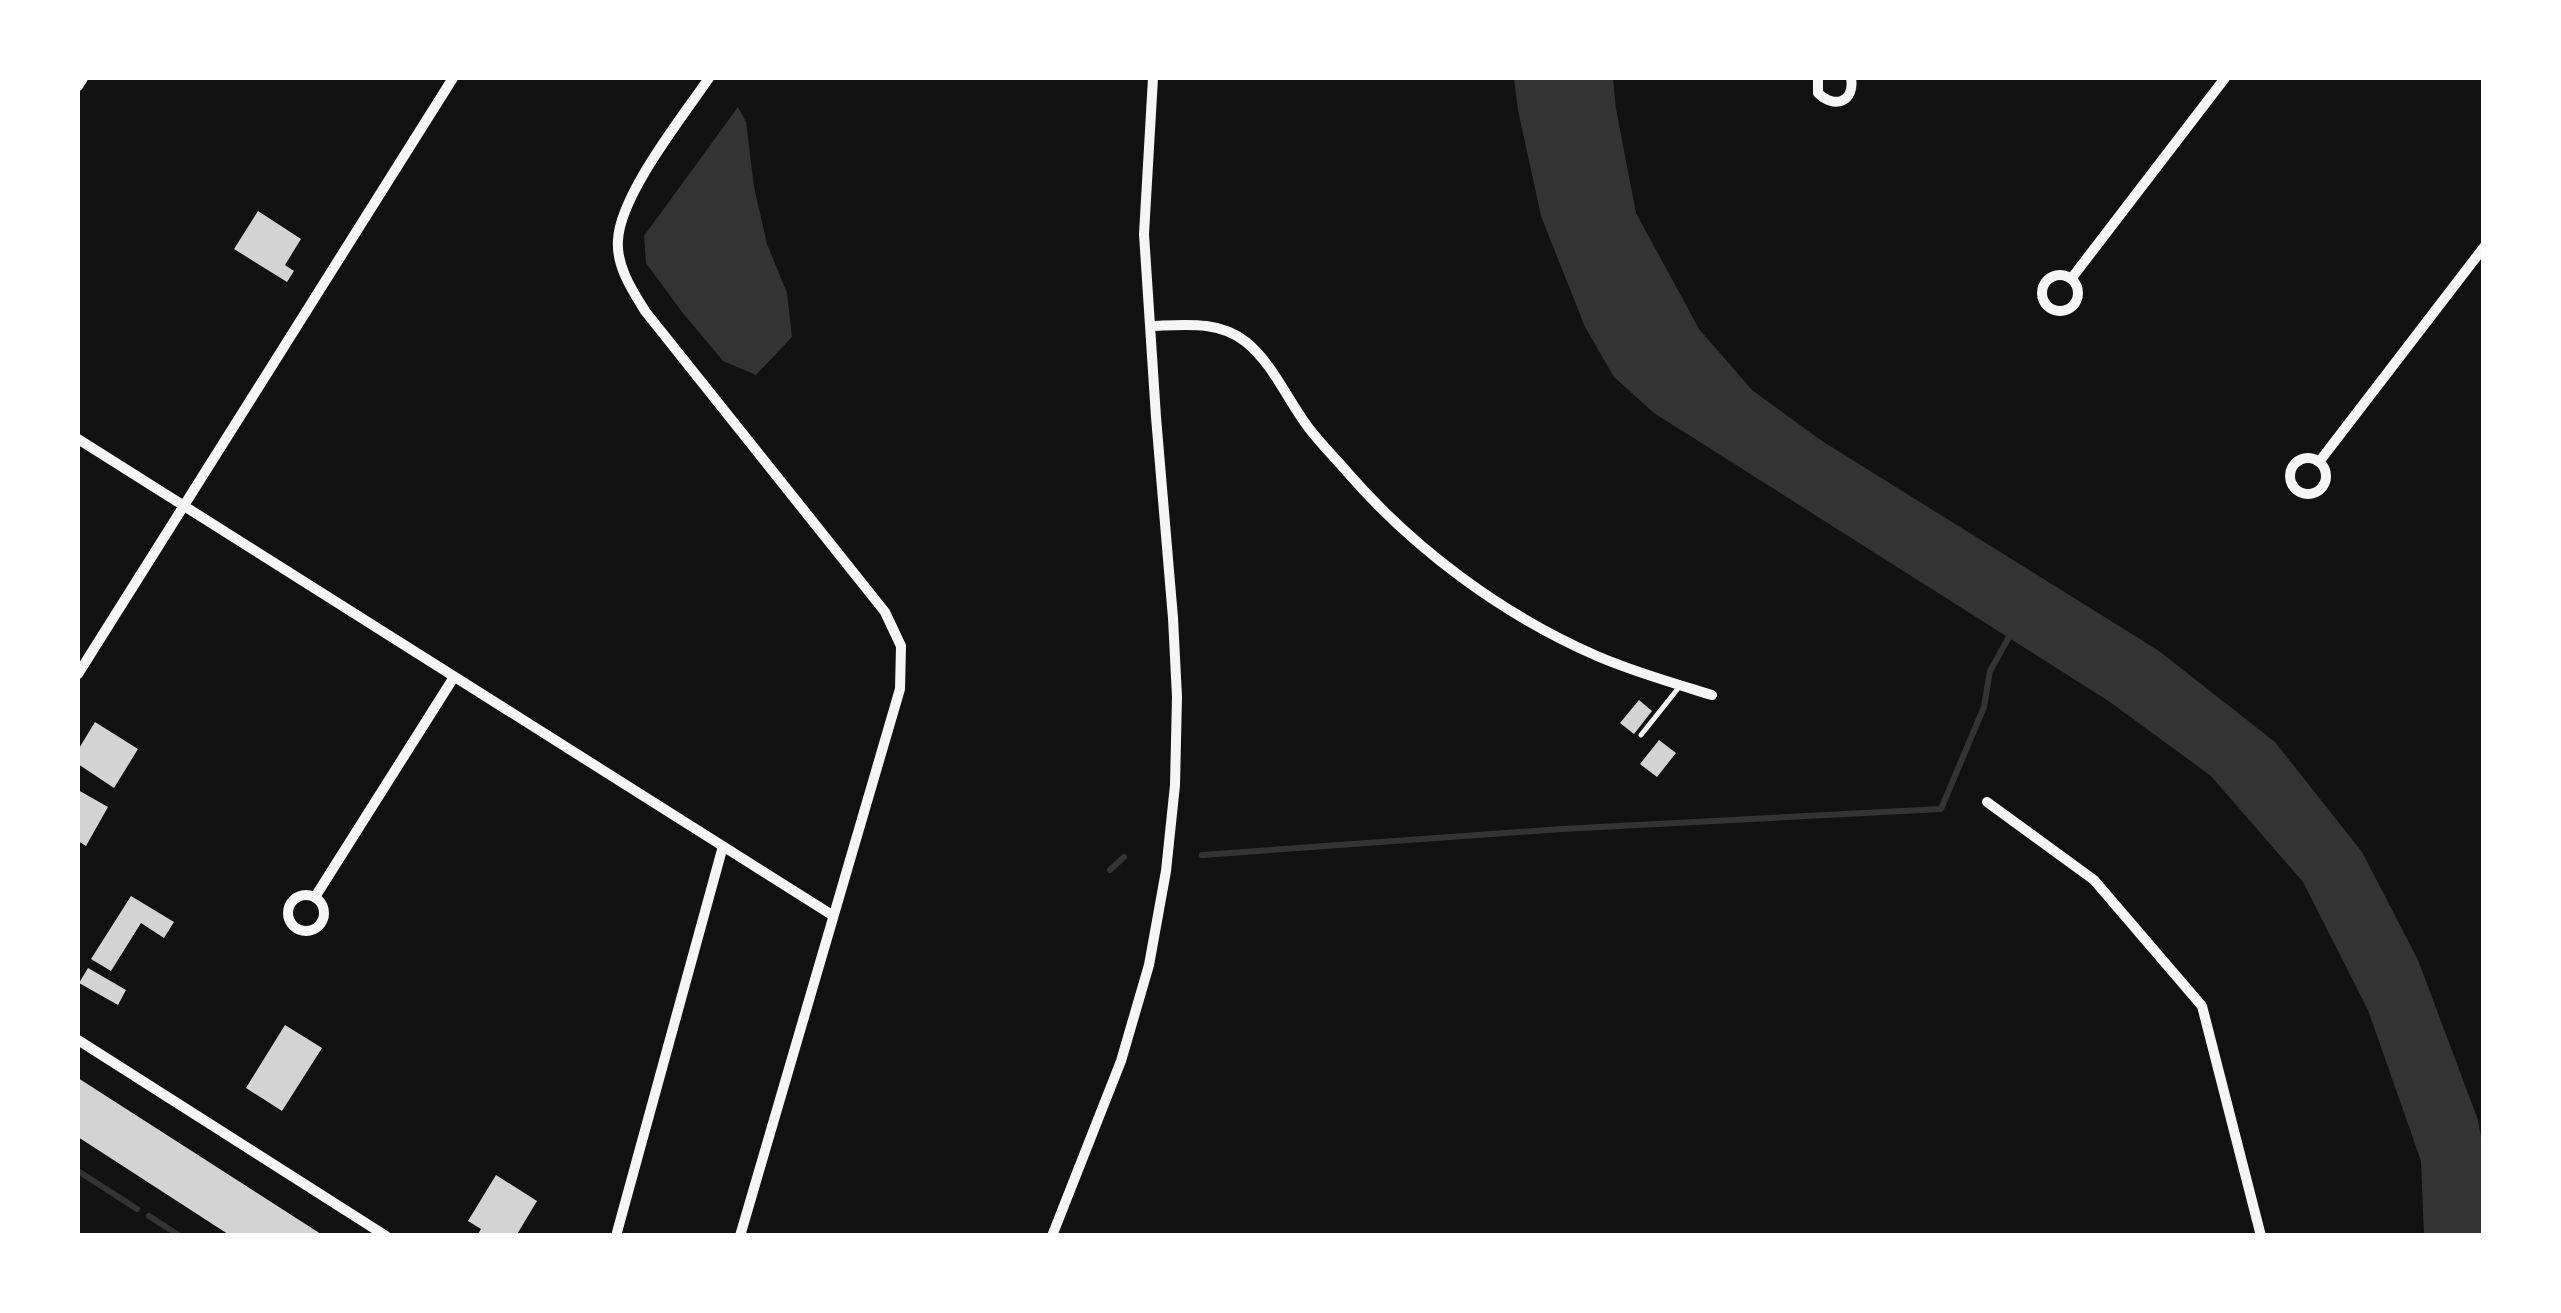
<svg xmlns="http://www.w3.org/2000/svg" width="2561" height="1313" font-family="Jost,sans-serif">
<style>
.water{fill:#333}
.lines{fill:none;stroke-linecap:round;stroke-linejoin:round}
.stream{stroke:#333;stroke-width:6}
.building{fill:#d3d3d3}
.service{stroke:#f5f5f5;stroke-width:5}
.minor{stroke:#f5f5f5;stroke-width:10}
</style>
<rect width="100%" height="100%" fill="#111"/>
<path class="water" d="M1514,78H1613L1616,109L1636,213L1699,329L1752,390L1822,441L2159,651L2275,742L2362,852L2418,960L2478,1120L2483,1149V1235H2424L2421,1161L2368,1010L2303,882L2211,776L2110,702L1654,413L1614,377L1585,327L1541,216L1518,110Z
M738,107L746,122L754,187L767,244L787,293L792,337L756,375L723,361L682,312L646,263L644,236Z"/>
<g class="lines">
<path class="stream" d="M1202,855L1562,829L1941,809L1984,707L1990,671L2013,630
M1110,870L1124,857
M78,1171L137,1209
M149,1216L180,1236"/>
</g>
<path class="building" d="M258,211L301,239L285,265L294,271L287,282L234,249Z
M1639,700L1652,711L1634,734L1620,723Z
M95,722L138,749L114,788L78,764V750Z
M1659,740L1676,753L1657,777L1640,764Z
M78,790L108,807L86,846L78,841Z
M131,896L174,922L164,938L141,923L111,971L91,959Z
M88,968L126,990L118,1005L79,983Z
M285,1025L322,1048L282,1111L246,1088Z
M78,1078L324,1236H231L78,1137Z
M496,1175L537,1201L516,1236H477L481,1229L468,1221Z"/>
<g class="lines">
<path class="service" d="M1641,735L1680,686"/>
<path class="minor" d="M709,78C683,116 620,195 618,240C616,266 632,290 645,311L885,612L901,646L900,689L740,1236
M1818,78V93C1835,110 1855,101 1851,78
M78,86L83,78
M2042 293a18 18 0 1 1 36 0a18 18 0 1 1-36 0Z
M2071,279L2225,78
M1151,326C1183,325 1219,320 1246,342C1273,364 1287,399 1308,427C1320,443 1335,458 1348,473C1415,550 1503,615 1597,656C1634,672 1673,683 1712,695
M78,439L832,915
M2290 476a18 18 0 1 1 36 0a18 18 0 1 1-36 0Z
M2319,462L2484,247
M78,674L453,78
M1987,802L2094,880L2202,1006L2261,1236
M288 913a18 18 0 1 1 36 0a18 18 0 1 1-36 0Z
M315,897L454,677
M78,1040L386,1236
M616,1236L723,846
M1052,1236L1121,1061L1149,965L1166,871L1175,785L1177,697L1173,618L1156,417L1144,234L1153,78"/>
</g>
<rect width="2561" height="1313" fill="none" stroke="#ffffff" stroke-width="160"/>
</svg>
